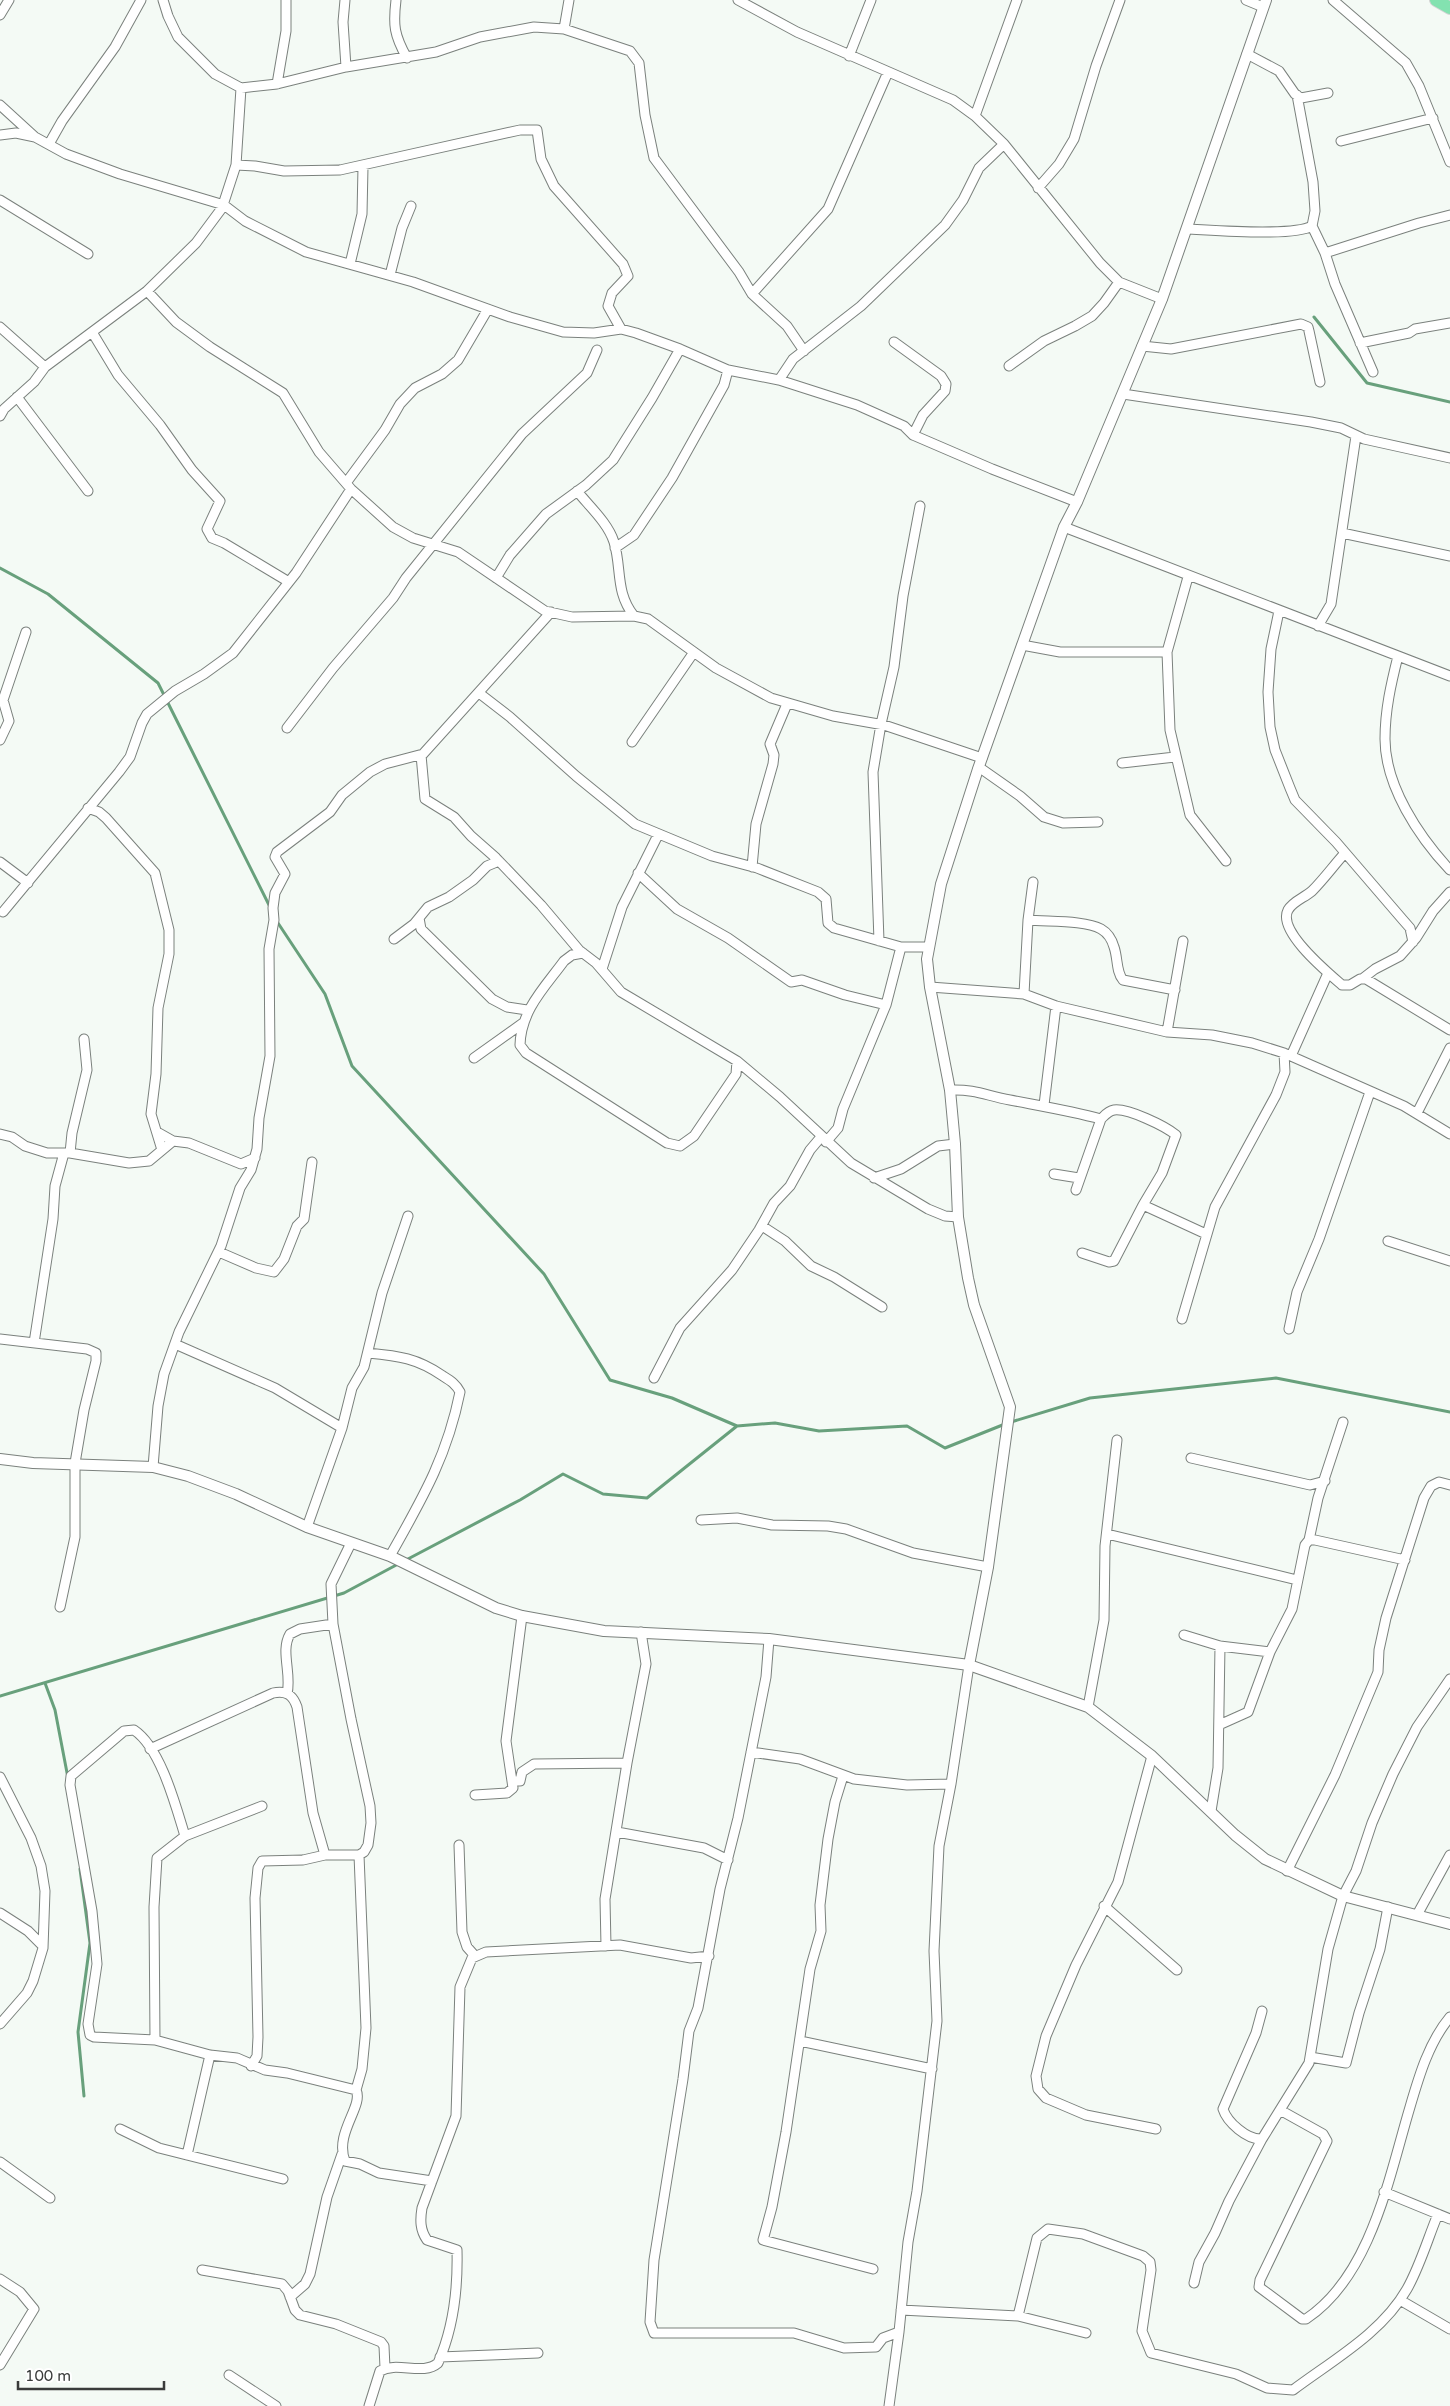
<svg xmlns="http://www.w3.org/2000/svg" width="1450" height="2406" font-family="'Varela Round',sans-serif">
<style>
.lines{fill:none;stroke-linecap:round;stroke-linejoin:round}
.stream{stroke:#68a07c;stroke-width:3}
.minor-casing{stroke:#7b817d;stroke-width:11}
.tertiary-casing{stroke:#7b817d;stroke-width:12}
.primary-casing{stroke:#d3d4d4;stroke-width:14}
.minor{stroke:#fff;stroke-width:9}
.tertiary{stroke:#fff;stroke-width:10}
.primary{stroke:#83e2b0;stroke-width:12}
</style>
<rect width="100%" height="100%" fill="#f4faf5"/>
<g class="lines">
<path class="stream" d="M1314,317L1367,383L1450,402
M0,568L48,594L158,683L270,907
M276,920L325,994L352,1066L544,1274L610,1380L672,1398L737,1426L775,1423L819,1431L907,1426L945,1448L1005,1424
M1011,1422L1090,1398L1276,1378L1450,1412
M406,1560L520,1500L563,1474L603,1494L647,1498L737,1426
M45,1683L55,1710L68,1778
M0,1696L344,1593L400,1563
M80,1869L90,1943L78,2032L84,2096"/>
<g class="minor-casing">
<path id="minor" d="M163,0L168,16L178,37L215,74L241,88L277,84L346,67L436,52L480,37L534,27L564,29L630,51L639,63L645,115L654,158L739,272L752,294L787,326L804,351
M345,0L343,22L346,67
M396,0C393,25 394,35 407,58
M738,0L797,32L953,100L975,116L1004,144L1100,263L1119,282L1162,299
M1246,0L1263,7
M1333,0L1406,63L1419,86L1450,162
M0,15L9,0
M564,29L569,0
M1247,54L1279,71L1295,94L1301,98L1328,93
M849,56L871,0
M277,84L286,31V0
M1297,95L1313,182L1315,211L1312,226L1325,253L1335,284L1373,372
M0,105L35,137
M975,116L1017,0
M0,135L16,133L35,137L66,154L120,174L224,205L245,221L306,252L413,282L510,317L563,332L594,333L621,329L636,333L680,349L728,370L779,380L857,405L904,426L913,435L992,469L1077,502
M1341,141L1433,118
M49,144L62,121L115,47L141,0
M236,165L255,166L284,171L340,170L520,130H537L541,159L554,186L623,264L628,276L612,293L608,306L621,329
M1038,188L1059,164L1074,139L1096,66L1120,0
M0,200L88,254
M1187,229C1211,230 1293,237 1312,226
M1325,253L1419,223L1450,215
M350,264L362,214L363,167
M390,275L402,228L411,206
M147,291L176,322L210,347L283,393L319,452L351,489L393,527L413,538L458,552L545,611L572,617L634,616L648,619L716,668L771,698L833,716L884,725L982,758
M752,294L828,209L888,72
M0,327L45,367
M92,332L118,375L160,425L192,470L220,501L207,529L212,538L224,543L289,582
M894,342L941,376L946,384L945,391L923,415L913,435
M1360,343L1409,333L1415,329L1450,323
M1142,346L1171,349L1301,324L1308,327L1309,331L1320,382
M1009,366L1044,341L1075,326L1092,316L1104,303L1119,282
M779,380L793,359L861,306L945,225L963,200L979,168L1004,144
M1123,394L1311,422L1341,428L1364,439L1450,458
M17,397L88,491
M0,416L4,409L34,382L45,367L147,291L196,243L222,208L236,165L241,88
M346,483L385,430L400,404L415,388L442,374L458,360L488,309
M577,491C589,506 608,523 614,542C622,569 615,592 634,616
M1064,527L1450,676
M1342,533L1450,556
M615,548L634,535L672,478L724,385L728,370
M1188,577L1167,652L1170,730L1190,815L1226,861
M496,578L510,555L546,514L586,485L613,460L652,398L680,349
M1279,611L1271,649L1268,692L1270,727L1275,750L1290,788L1295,800L1336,842L1403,920L1410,928L1413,942
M1318,626L1331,604L1356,436
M1022,645L1060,652H1167
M1398,656C1391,684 1385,710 1385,739C1385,786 1419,837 1450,870
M479,693L510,717L576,776L635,824L712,856L757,868L818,892L826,899L828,923L834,928L901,947H929
M287,728L333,668L393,598L406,578L522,434L587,373L597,350
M0,740L9,721L3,700L26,632
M632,742L694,652
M421,755L425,799L454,817L471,836L496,858L541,905L579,950L596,963L621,992L737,1061L780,1097L851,1163L928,1209L945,1216L958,1217
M1122,763L1175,757
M978,769L983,770L1020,796L1044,817L1063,823L1098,822
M88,808L99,812L106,818L155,873L169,930V954L158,1008L156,1074L151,1114L162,1150
M1345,853C1334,865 1324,879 1312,891C1304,898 1293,901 1288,910C1277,931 1327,972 1342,985H1350L1360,979H1366L1450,1030
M0,862L28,883
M752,867L756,824L773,764L774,755L770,744L787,704
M638,873L677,909L728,938L791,982L802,980L845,995L886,1005
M3,912L119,772L130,757L142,723L147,714L175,691L204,674L233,653L296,573L351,489
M419,918L421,929L492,999L507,1007L527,1010
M1028,920C1048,922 1085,920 1101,929C1108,933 1112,940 1114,947C1118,958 1116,972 1123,980L1175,990
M394,939L414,924L428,907L449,897L473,880L487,866L499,861
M879,941L873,772L881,724L894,667L903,596L920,506
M583,953L572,955L564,961C545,987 521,1010 520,1045L526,1053L667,1143L680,1146L694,1136L736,1074L737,1061
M602,969L622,907L658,835
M1362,979L1375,969L1400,956L1416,938L1433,911L1450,892
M930,987L1024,994L1056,1006L1167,1032L1212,1035L1252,1043L1284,1053L1404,1106L1450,1134
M1024,994L1028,920L1033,882
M1167,1032L1183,941
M1291,1056L1328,973
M474,1058L523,1023
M950,1090C976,1089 987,1096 1010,1100C1041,1106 1071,1111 1101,1119
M1044,1105L1056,1006
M1417,1113L1450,1048
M157,1132L173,1141L189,1143L241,1164L255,1158
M0,1134L12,1137L25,1146L47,1153H70L129,1163L149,1161L173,1141
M826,1142L838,1128L843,1109L886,1005L901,947
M70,1153L72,1133L87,1070L84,1039
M1054,1174L1079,1178
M874,1178L901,1169L938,1146L955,1144
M1076,1190L1101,1119C1105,1115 1108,1111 1114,1110C1128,1108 1165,1126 1176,1135L1162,1173L1143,1205
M762,1226L785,1241L811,1266L834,1277L882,1307
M1388,1241L1450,1261
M219,1252L256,1268L274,1272L284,1259L297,1226L304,1219L312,1162
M1082,1253L1109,1262L1114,1261L1143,1205L1206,1234
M1182,1319L1215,1207L1276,1095L1285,1072L1284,1053
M1289,1329L1297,1292L1319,1239L1370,1092
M0,1339L87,1349L96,1353V1361L84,1410L75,1463V1537L60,1607
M34,1343L53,1219L55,1186L64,1153
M175,1344L275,1388L342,1428
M368,1353C399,1356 417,1358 443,1376C451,1381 456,1384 460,1392C447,1457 422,1499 390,1556
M654,1378L680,1328L732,1270L759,1230L774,1203L790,1186L810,1150L821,1137
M1191,1458L1310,1485L1325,1481
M153,1467L158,1406L164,1374L179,1332L221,1246L240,1188L251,1170L257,1149L259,1118L270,1056L269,949L274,920L273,908L275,893L285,874L275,857L277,852L330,812L342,795L370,772L385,764L423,754L551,612
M701,1520L737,1518L772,1525L828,1526L846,1529L913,1553L988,1567
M307,1527L342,1428L352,1388L364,1367L382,1293L408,1216
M1107,1534L1297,1580
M1309,1540H1315L1405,1560
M1184,1635L1220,1646L1270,1652
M769,1639L766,1677L738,1818L720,1889L698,2008L689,2031L683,2079L654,2260L650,2322L654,2333H794L844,2348L876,2347L883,2338L899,2332
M287,1694C292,1674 280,1651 290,1634L300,1629L333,1624
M1088,1707L1104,1620L1105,1546L1117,1440
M1219,1725L1248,1712L1270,1652L1292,1609L1305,1545L1309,1540L1318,1498L1343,1422
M150,1749L273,1693C286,1690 293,1695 297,1707L313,1813L325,1855
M751,1752L800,1759L854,1779L907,1785L951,1784
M1152,1756L1118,1882L1076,1965L1046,2036L1036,2076L1038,2089L1046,2098L1086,2115L1156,2129
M843,1776L835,1802L828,1839L820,1905L821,1931L810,1969L786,2132L772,2207L763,2240L873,2269
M0,1777L31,1838L41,1866L45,1891L43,1948L33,1981L27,1993L0,2024
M513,1781H520L522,1772L534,1764L627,1763
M475,1795L507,1793L513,1788L506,1741L522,1616
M1211,1811L1218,1768L1220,1646
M617,1832L704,1848L728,1860
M185,1836C176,1807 161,1748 134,1730L124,1731L71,1776L70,1785L92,1911L97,1964L88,2024L90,2035L94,2037L155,2040L210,2055L237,2058L265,2070L287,2073L356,2090C364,2106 334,2133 345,2161L360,2164L379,2173L432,2181
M459,1845L462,1932L467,1947L475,1956
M1287,1871L1335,1775L1378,1672L1379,1650L1386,1618L1424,1498L1431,1486L1439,1482L1450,1485
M1104,1906L1177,1970
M0,1913L28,1931L43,1946
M1417,1915L1450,1855
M606,1946L605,1899L627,1763L646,1664L641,1632
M155,2040L154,1907L157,1858L185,1836L262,1806
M800,2041L932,2069
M1310,2057L1346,2063L1359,2013L1380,1949L1388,1907
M251,2066L257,2056L258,2037L255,1898L258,1868L262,1861L303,1860L325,1855H359L364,1852L368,1845L371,1823L370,1806L351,1719L333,1624L331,1584L351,1543
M356,2090L362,2069L366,2028L359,1855
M1280,2110L1323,2134L1327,2141L1260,2280L1259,2287L1302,2319H1306C1371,2276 1389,2177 1410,2107C1419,2076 1429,2042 1450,2017
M120,2129L159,2148L283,2179
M1262,2139C1247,2140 1227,2122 1223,2109L1256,2033L1262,2011
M187,2155L210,2055
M0,2162L50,2198
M1384,2192L1450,2219
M202,2270L282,2284L288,2291L295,2310L300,2315L336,2324L381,2342L384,2346L385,2368
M0,2279L20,2292L34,2309L0,2365
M1194,2283L1199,2262L1215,2233L1229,2201L1262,2139L1309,2063L1328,1949L1343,1896L1356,1871L1372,1823L1393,1774L1417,1727L1450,1679
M290,2297L305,2284L310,2274L327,2197L342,2154
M1400,2300L1450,2329
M901,2310L1018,2316L1086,2333
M1018,2316L1037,2238L1048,2229L1083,2234L1143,2256L1150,2262L1151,2270L1142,2331L1151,2353L1236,2374L1267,2388L1293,2390C1333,2360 1382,2333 1407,2289C1420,2266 1428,2238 1438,2214
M440,2357L538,2353
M229,2375L276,2406
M369,2406L380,2371C397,2361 423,2376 438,2363C454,2327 458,2289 457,2250L427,2240C420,2230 420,2220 422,2208L456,2116L460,1987L472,1958L486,1952L620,1945L691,1958L709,1956
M889,2406L899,2332L908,2242L917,2191L937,2021L934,1951L939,1846L951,1784L969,1665"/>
</g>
<g class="tertiary-casing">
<path id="tertiary" d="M0,1459L33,1463L153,1467L188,1476L236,1494L307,1527L390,1556L496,1608L522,1616L604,1631L769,1639L969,1665L1088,1707L1152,1756L1235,1835L1265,1859L1343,1896L1450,1924
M969,1665L988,1567L1010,1407L974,1305L968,1278L958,1217L955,1144L950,1090L930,987L927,959L941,884L978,769L1064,527L1077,502L1162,299L1266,0"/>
</g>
<g class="primary-casing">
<path id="primary" d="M1436,0L1450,8"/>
</g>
<use href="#minor" class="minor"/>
<use href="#tertiary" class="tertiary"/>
<use href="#primary" class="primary"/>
</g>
<path d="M18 2381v8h146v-8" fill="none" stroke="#393b3a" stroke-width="2.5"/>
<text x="25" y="2381" font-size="15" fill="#393b3a" stroke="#ffffff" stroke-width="4" paint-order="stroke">100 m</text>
</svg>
